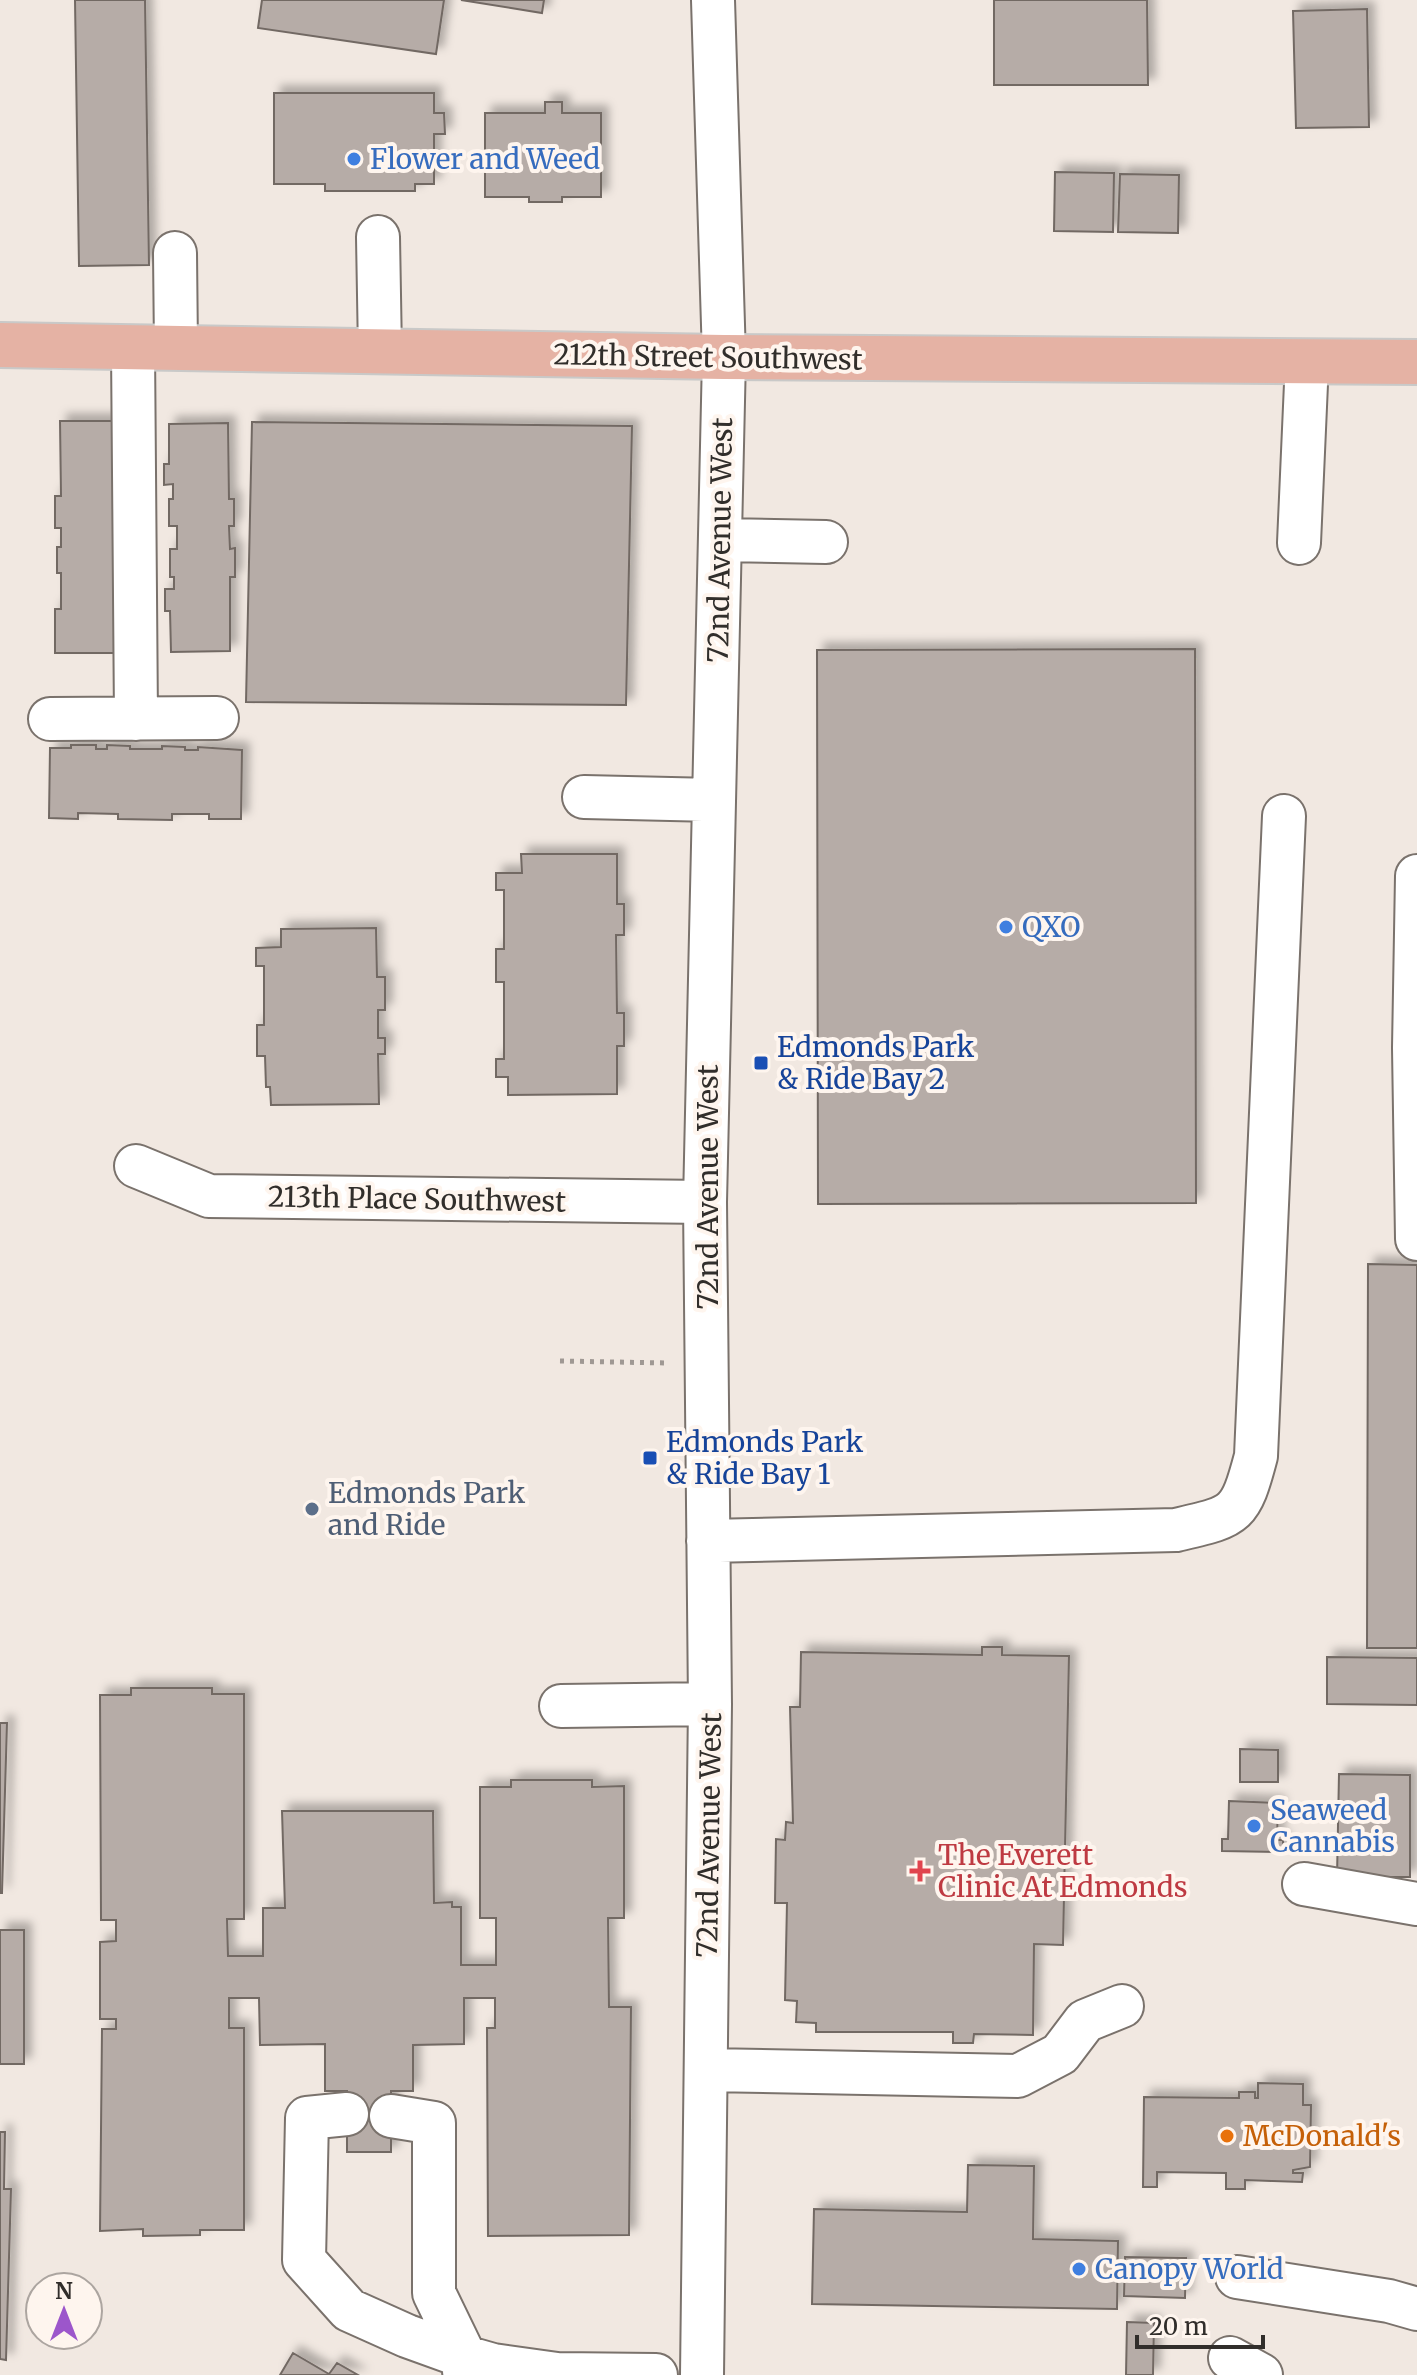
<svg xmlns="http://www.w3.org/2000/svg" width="1417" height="2375" font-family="Merriweather,serif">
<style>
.building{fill:#b6aca7;stroke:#726964;stroke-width:2;filter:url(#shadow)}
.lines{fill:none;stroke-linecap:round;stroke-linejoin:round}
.minor-casing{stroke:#7a726c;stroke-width:46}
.major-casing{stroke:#c9c9c8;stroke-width:48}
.path{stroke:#9f9893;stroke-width:5;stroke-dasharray:4 6;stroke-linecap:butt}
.minor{stroke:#fff;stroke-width:42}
.major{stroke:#e5b2a4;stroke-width:44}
.shop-dot{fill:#3f7fe0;stroke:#fef5ee;stroke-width:3}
.transit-dot{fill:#1a4fb4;stroke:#fef5ee;stroke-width:3}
.service-dot{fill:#5c6f8a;stroke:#fef5ee;stroke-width:3}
.health-dot{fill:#e0444e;stroke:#fef5ee;stroke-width:3}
.food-dot{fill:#e8710a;stroke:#fef5ee;stroke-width:3}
.labels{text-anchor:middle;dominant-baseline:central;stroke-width:8;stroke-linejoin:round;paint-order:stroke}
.shop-label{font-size:28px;fill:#366cbe;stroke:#fef5ee;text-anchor:start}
.street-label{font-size:28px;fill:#312e2b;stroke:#fef5ee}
.transit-label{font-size:28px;fill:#164399;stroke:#fef5ee;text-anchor:start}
.service-label{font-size:28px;fill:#4e5e75;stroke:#fef5ee;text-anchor:start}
.health-label{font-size:28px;fill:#be3a42;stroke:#fef5ee;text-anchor:start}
.food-label{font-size:28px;fill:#c56008;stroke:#fef5ee;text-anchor:start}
</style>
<defs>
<filter id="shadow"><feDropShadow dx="7" dy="-7" stdDeviation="4" flood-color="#0004"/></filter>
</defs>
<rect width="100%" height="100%" fill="#f1e8e1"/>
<path class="building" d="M75,0H145L149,265L79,266Z
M262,0H444L436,54L258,28Z
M461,0H544L542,13Z
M994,0H1147L1148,85H994Z
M1367,9L1369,127L1296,128L1293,11Z
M274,93H434V113H444L445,134H434V184H415V191H325V184H274Z
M545,102H562V113H601V197H562V202H529V197H485V113H545Z
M1055,172L1114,173L1113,232L1054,231Z
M1120,174L1179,175L1178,233L1118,232Z
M60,421H120L122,653H55V609H61V573H57V547H61V528H55V496H61Z
M252,422L632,426L626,705L246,702Z
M228,423L229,499H234V526H229L230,549L235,548V577H230V651L171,652L170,611H165V589H174V577H170V549H177V526H169V499H173V484L164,485V464H169V424Z
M1195,649L1196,1203L818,1204L817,650Z
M71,745H96V749H107V745L130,746V749H162V746L185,747V750H198V747L242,750L241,819H209V814H172V820L118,819V814L78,813V819L49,818L50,748H71Z
M521,854H617V904H624V935H616L617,1013H624V1046H617V1094L508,1095V1077H496V1059H504V982H496V949H504V890H496V873H522Z
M376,928L377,977H385V1010H378V1038H385V1054H378L379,1104L271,1105L270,1087H266L265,1056H257V1025H264V966H256V948L281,947V929Z
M1368,1264L1417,1265V1648H1367Z
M982,1647H1002V1655L1069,1656L1063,1945L1034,1944L1033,2035L974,2034L973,2043H953V2032H816V2023L796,2022L797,2001L785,2000L787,1903H775L776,1839L785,1840L786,1822L793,1823L790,1707H800L801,1652L982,1655Z
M1327,1657L1417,1658V1705L1327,1704Z
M131,1688H212V1694H244V1919H227L228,1956H263V1908H285L282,1811H433L434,1903L452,1902V1907H461V1965H496V1918H480V1787H511V1780H592V1787L624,1786V1918H608L609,2007H631L629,2235L488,2236L487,2028H495V1998H464V2044L413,2045V2091H391V2152H347V2091H325V2044L260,2045L259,1998H229V2028H244V2230H200V2235L143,2236V2229L100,2231L102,2029H116V2019H100V1942L116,1941V1920H101L100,1695H131Z
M0,1723H7L2,1893H0Z
M1240,1749L1278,1750V1782H1240Z
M1339,1774L1410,1775V1877H1337Z
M1229,1801L1278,1803L1277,1840H1283V1849H1277V1852L1222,1851V1839H1228Z
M0,1930H24V2064H0Z
M1258,2083L1303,2084V2105H1311L1310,2167L1293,2170V2173H1303L1302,2182L1245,2180V2189H1226V2173L1157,2172V2187H1143L1144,2097L1239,2098V2092H1255V2098H1258Z
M0,2132H5L4,2189H11L6,2360L0,2359Z
M968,2165L1034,2166L1033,2239L1118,2241L1117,2309L812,2304L814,2209L967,2212Z
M1125,2257L1186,2258L1185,2298L1124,2296Z
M1127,2322L1154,2323L1153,2375H1126Z
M293,2353L329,2374L337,2363L358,2375H280Z"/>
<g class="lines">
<g class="minor-casing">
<path id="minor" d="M378,237L380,352
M175,253L176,348
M133,348L136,719
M720,540L826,542
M1299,543L1307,361
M50,719L217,718
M584,797L714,800
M1417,876L1414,1048L1417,1239
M136,1166L209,1196L705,1202
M708,1541L1176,1530C1236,1516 1240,1517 1256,1456L1284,816
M561,1706L710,1704
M1304,1884L1417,1904
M706,2070L1018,2076L1060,2054L1085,2021L1122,2006
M347,2114L307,2118L304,2260L349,2310L407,2336L465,2357L493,2365L557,2374L656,2375
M391,2116L434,2123V2293L465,2357L464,2371
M1237,2277L1389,2301L1417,2309
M1230,2358L1261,2375
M702,2375L710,1704L705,1202L724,357L713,0"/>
</g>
<g class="major-casing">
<path id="major" d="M0,345L724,357L1417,362"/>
</g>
<path class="path" d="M560,1361L667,1363"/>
<use href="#minor" class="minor"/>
<use href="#major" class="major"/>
</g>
<g class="shop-dot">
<circle cx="354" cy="159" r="8"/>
<circle cx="1006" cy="927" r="8"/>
<circle cx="1254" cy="1826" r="8"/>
<circle cx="1079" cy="2269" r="8"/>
</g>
<g class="transit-dot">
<rect x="753" y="1055" width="16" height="16" rx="4"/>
<rect x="642" y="1450" width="16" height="16" rx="4"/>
</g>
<circle class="service-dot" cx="312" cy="1509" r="8"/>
<path class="health-dot" d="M916 1859h8v8h8v8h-8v8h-8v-8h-8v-8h8z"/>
<circle class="food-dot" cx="1227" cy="2136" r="8"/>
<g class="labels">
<g class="shop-label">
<text x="370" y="159">Flower and Weed</text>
<text x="1022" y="927">QXO</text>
<text x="1270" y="1810">Seaweed<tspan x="1270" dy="32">Cannabis</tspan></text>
<text x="1095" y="2269">Canopy World</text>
</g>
<g class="street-label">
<text transform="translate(708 357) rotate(1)">212th Street Southwest</text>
<text transform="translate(720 540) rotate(-89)">72nd Avenue West</text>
<text transform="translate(708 1187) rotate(-90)">72nd Avenue West</text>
<text transform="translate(417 1199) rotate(1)">213th Place Southwest</text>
<text transform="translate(709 1835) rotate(-89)">72nd Avenue West</text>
</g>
<g class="transit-label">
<text x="777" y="1047">Edmonds Park<tspan x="777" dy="32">&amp; Ride Bay 2</tspan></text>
<text x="666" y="1442">Edmonds Park<tspan x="666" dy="32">&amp; Ride Bay 1</tspan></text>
</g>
<g class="service-label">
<text x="328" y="1493">Edmonds Park<tspan x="328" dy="32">and Ride</tspan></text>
</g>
<g class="health-label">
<text x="938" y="1855">The Everett<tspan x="938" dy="32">Clinic At Edmonds</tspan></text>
</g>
<g class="food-label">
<text x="1243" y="2136">McDonald's</text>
</g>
</g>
<g transform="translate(64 2311)"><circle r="38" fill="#fef5ee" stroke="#aca5a0" stroke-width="2"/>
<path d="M0-6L14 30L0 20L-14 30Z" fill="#9c56cb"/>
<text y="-12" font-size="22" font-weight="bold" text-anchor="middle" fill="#312e2b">N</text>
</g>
<path d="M1137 2335v12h126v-12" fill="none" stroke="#312e2b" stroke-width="4"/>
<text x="1149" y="2335" font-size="24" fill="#312e2b" stroke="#fef5ee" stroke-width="6" paint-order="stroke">20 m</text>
</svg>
